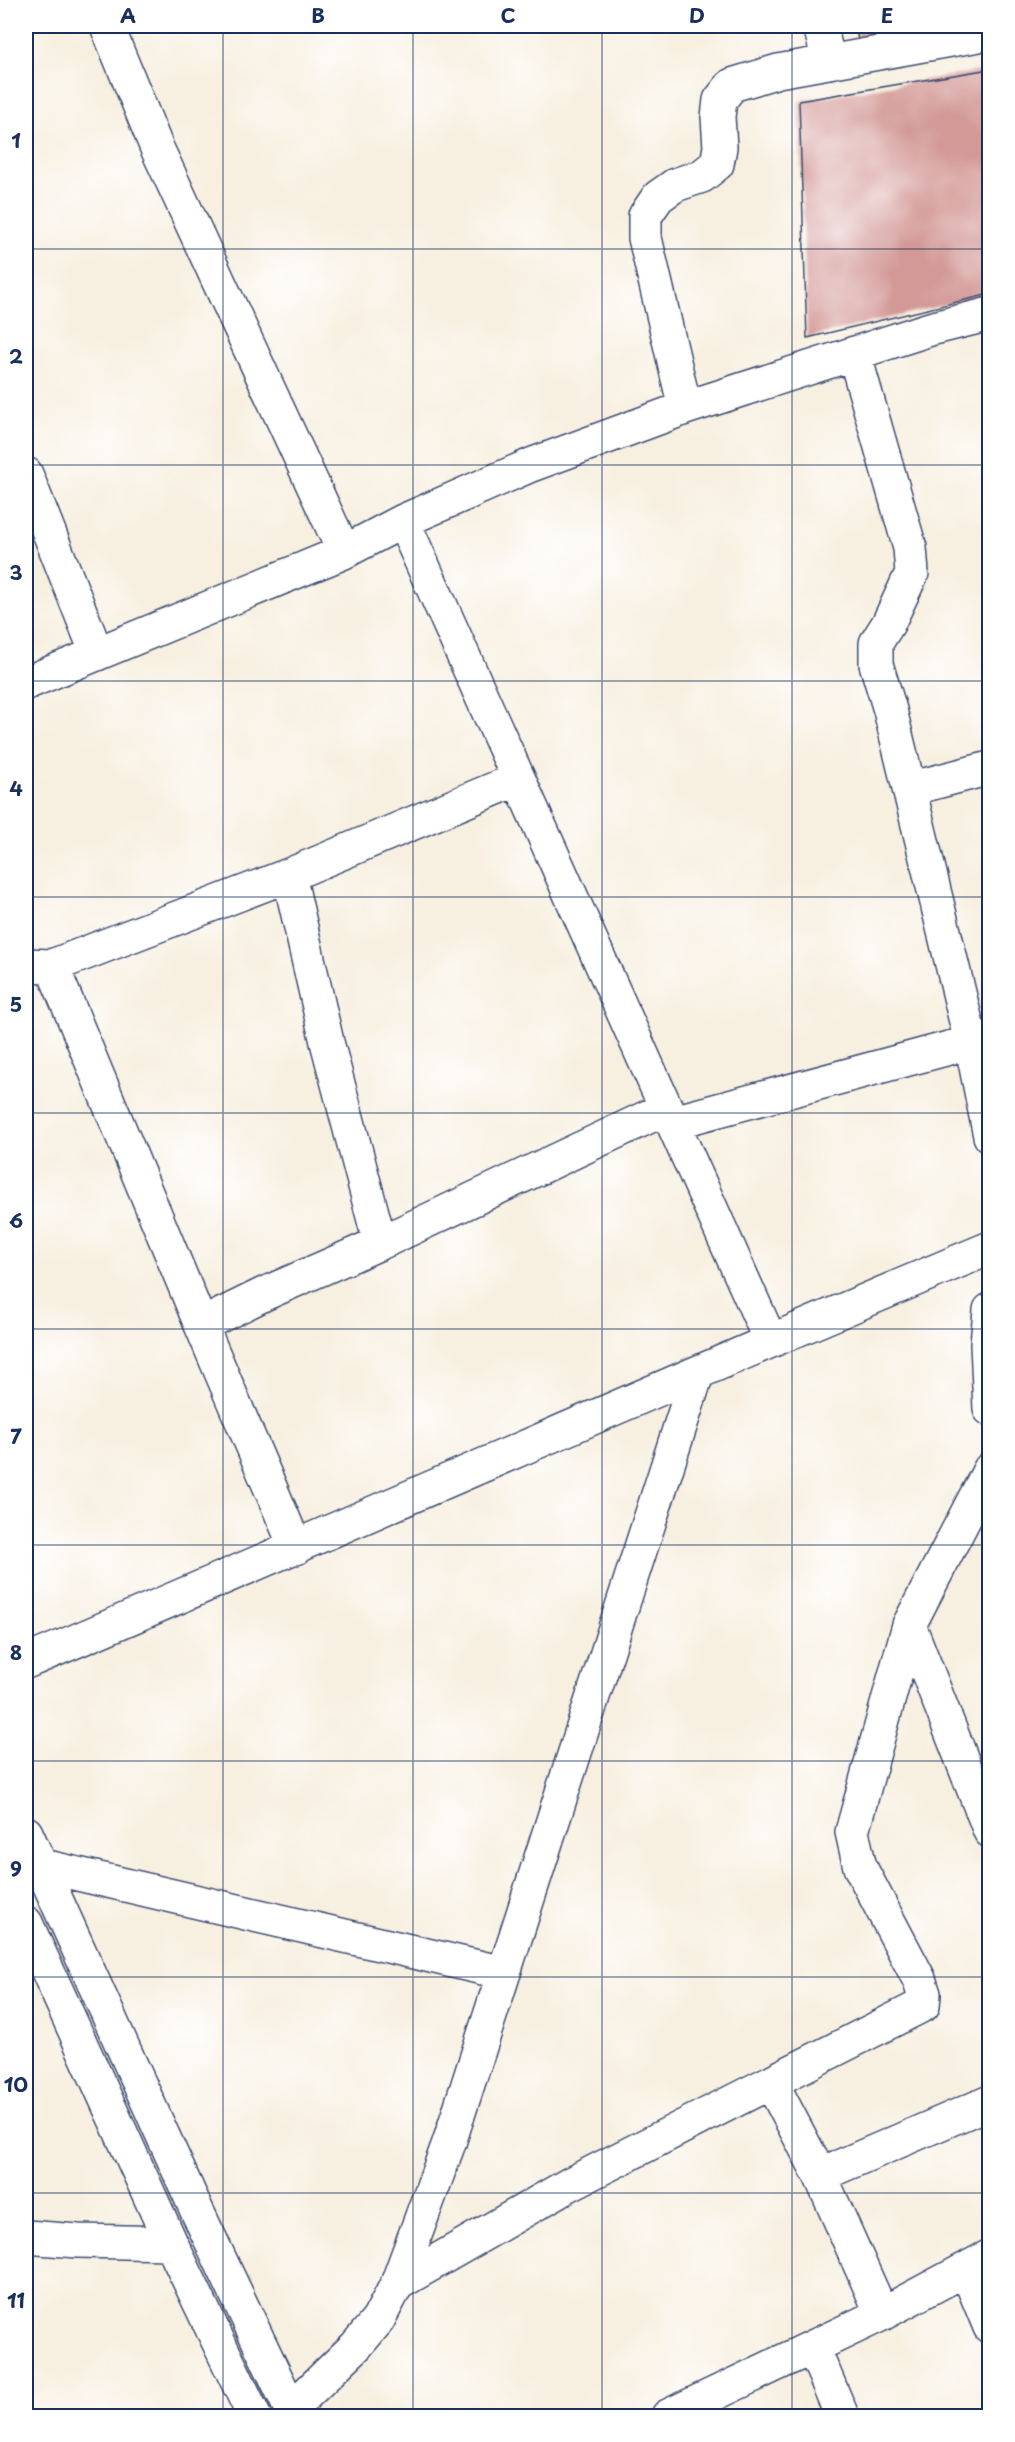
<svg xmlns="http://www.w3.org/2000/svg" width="1015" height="2442" font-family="'Playpen Sans',sans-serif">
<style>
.building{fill:#d39996}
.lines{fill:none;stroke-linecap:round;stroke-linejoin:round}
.street-casing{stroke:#3c4c71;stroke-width:36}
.street{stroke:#fff;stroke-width:33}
.grid{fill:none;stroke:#1b2f5e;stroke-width:1.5;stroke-opacity:0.55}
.neatline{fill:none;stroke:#1b2f5e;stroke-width:2}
.grid-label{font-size:20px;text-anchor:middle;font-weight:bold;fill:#1b2f5e}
</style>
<rect width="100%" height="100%" fill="#fff"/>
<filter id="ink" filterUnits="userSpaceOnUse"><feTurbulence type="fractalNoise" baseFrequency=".0167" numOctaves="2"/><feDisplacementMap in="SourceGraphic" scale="12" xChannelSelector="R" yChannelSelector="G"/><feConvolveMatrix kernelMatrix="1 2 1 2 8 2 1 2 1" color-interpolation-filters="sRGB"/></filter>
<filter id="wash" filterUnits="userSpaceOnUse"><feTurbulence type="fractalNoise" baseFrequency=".008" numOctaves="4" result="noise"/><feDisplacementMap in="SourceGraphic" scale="24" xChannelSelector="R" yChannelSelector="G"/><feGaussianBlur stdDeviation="1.35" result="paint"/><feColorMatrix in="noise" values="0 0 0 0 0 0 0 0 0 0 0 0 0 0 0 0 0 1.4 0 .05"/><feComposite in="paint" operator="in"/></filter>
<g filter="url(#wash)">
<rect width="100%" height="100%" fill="#f7efdf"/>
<g id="blocks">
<path class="building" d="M855,26H951V27L858,40Z
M990,69V294L807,338L799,101Z"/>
</g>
</g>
<g filter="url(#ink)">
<use href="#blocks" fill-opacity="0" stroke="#3c4c71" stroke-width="1.5"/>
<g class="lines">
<g class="street-casing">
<path id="street" d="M107,26L156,146L344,552
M820,26L829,62
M854,353L910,548L912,573L888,624L876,643V664L890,710L971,1042L990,1136
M685,408L645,238V216L658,197L675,185L702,176L717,164L720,147L718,117L720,100L732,85L778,71L990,33
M26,474L97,654
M403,521L770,1340
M26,683L344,552L403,521L531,465L685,408L930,329L990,314
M909,789L990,768
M289,875L327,1042L380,1243L667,1108
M26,965L52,966L289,875L518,779
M52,966L201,1325
M674,1122L990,1037
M990,1310L987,1344L990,1409
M296,1548L201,1325L264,1294L380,1243
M909,1625L990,1831
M26,1662C348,1526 667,1383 990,1248
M26,1833L197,2211L294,2416
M39,1865L504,1973
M26,1923L171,2243L254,2416
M771,2082L820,2175L882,2314
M820,2175L990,2102
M26,2237L78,2241L171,2243
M966,2269L990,2327
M397,2284L570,2184L923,2005L924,1994L919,1979L860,1867L852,1832L909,1625L990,1469
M813,2347L842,2416
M291,2409L356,2346L378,2320L397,2284L449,2143L697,1374
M668,2416L882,2314L990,2256"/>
</g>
<use href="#street" class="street"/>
</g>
</g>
<path class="grid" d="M223,26V2416M413,26V2416M602,26V2416M792,26V2416M26,249H990M26,465H990M26,681H990M26,897H990M26,1113H990M26,1329H990M26,1545H990M26,1761H990M26,1977H990M26,2193H990"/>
<rect width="1015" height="2442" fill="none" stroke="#fff" stroke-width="66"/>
<rect x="33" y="33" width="949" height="2376" class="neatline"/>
<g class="grid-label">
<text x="128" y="23">A</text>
<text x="318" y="23">B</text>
<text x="508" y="23">C</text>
<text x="697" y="23">D</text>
<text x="887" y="23">E</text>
<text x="16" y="148">1</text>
<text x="16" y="364">2</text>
<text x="16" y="580">3</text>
<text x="16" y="796">4</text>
<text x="16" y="1012">5</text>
<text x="16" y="1228">6</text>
<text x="16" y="1444">7</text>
<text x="16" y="1660">8</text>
<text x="16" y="1876">9</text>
<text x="16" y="2092">10</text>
<text x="16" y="2308">11</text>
</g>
</svg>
